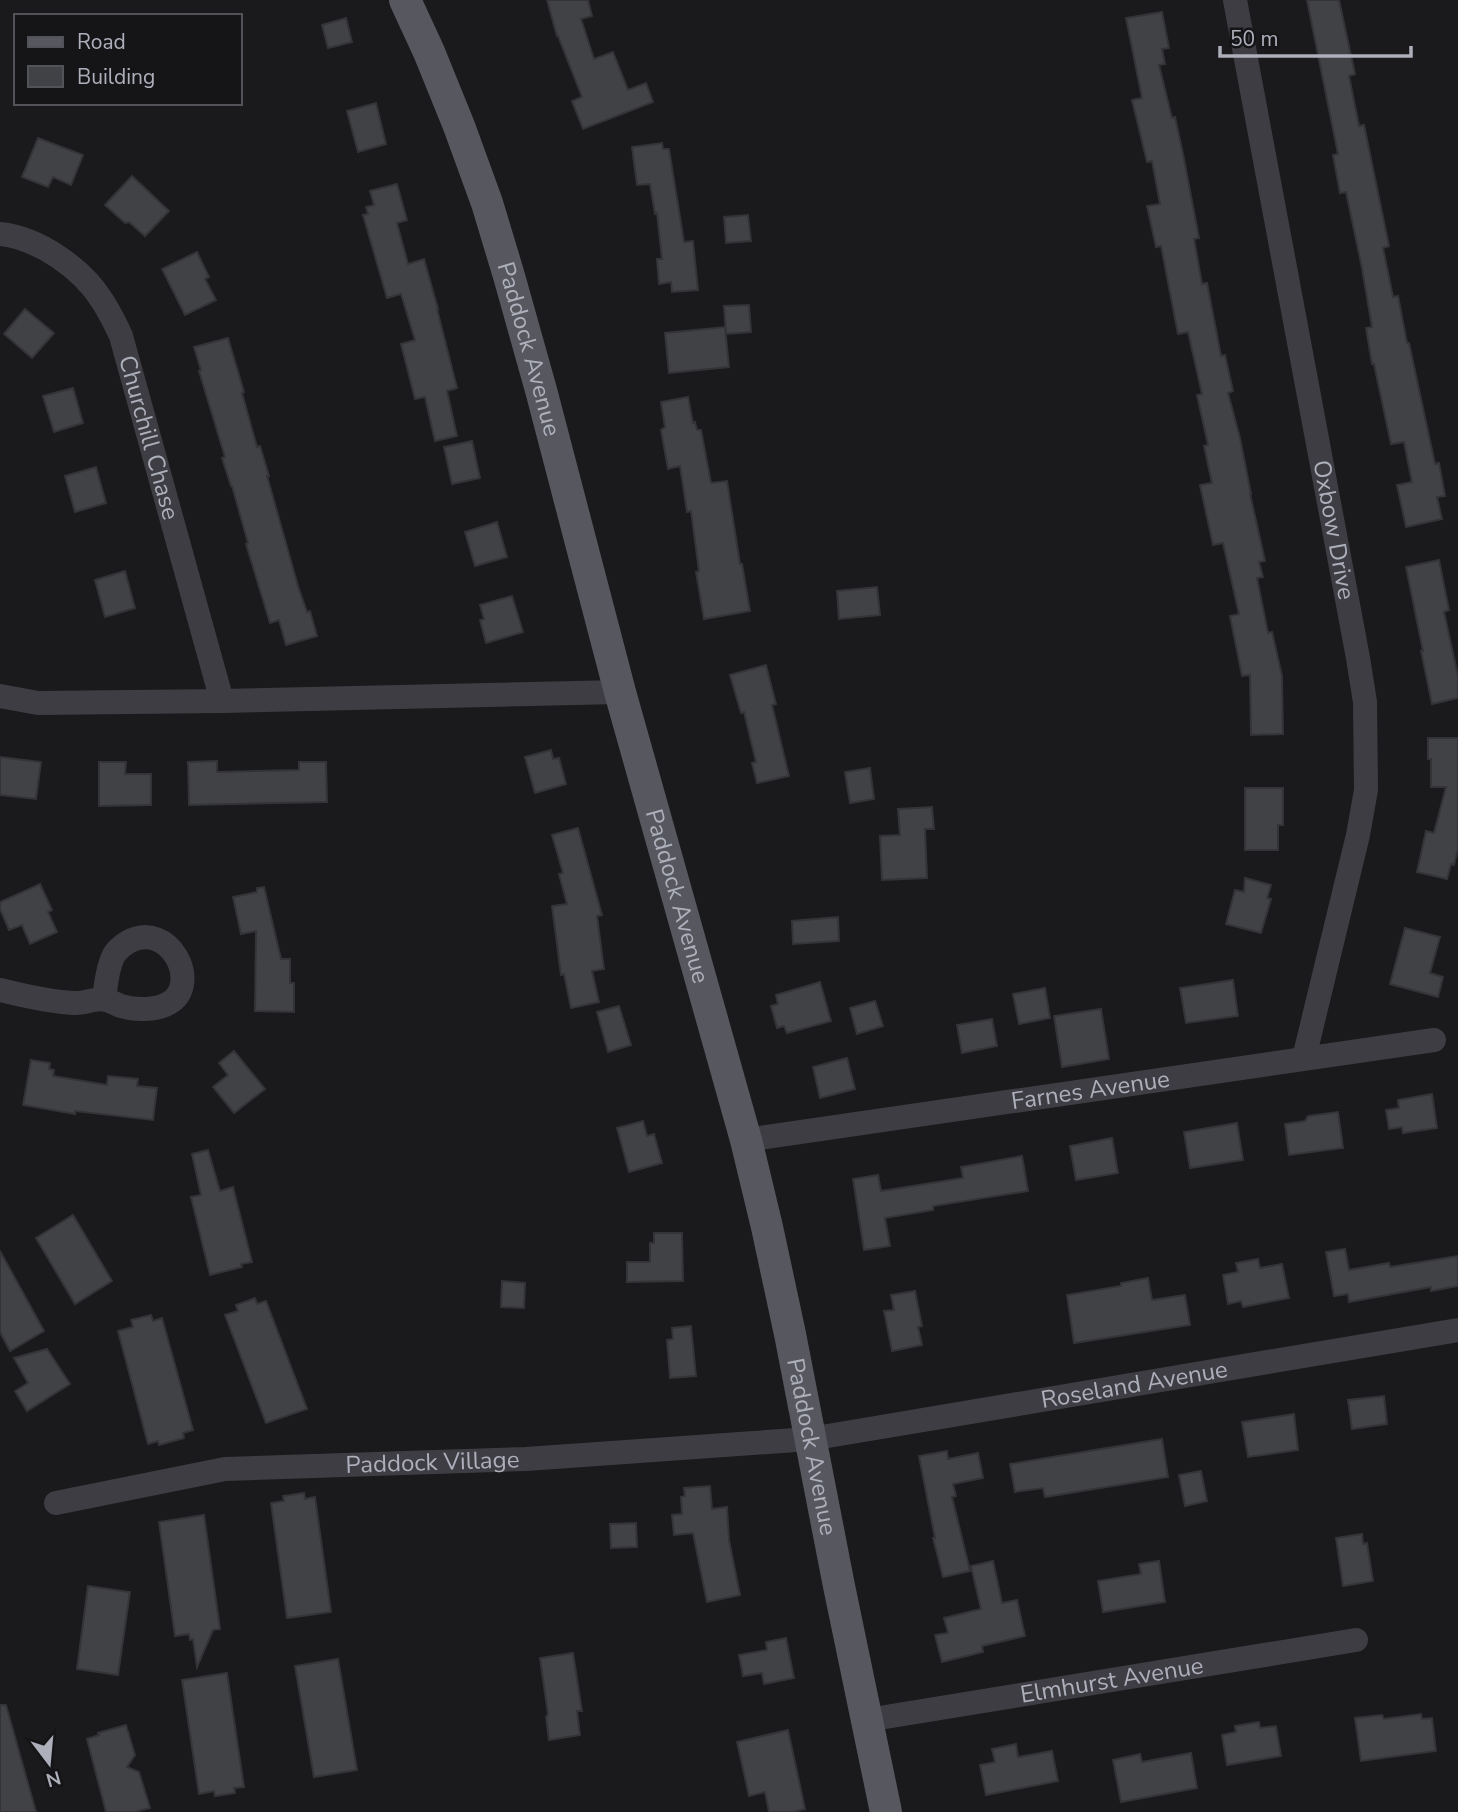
<svg xmlns="http://www.w3.org/2000/svg" width="1458" height="1812" font-family="'Nunito Sans',sans-serif">
<style>
.building{fill:#414246;stroke:#343438;stroke-width:2}
.lines{fill:none;stroke-linecap:round;stroke-linejoin:round}
.minor{stroke:#3d3d43;stroke-width:24}
.major{stroke:#575760;stroke-width:32}
.labels{text-anchor:middle;dominant-baseline:central;stroke-width:6;stroke-linejoin:round;paint-order:stroke}
.street-label{font-size:24px;fill:#adafbb;stroke:#151517}
</style>
<rect width="100%" height="100%" fill="#1a1a1c"/>
<path class="building" d="M547,0H588L592,16L581,19L594,59L613,52L628,90L646,83L653,102L583,129L572,101L582,97L558,36H557Z
M1307,0H1339L1355,74L1349,76L1359,126L1364,125L1389,246L1383,248L1393,297L1398,296L1407,343H1409L1435,464L1439,463L1445,496L1437,497L1442,519L1406,527L1397,485L1412,482L1404,442L1391,444L1374,364H1372L1366,328L1372,327L1362,268L1346,192L1340,193L1333,155L1338,154Z
M1162,12L1169,48L1162,49L1165,64L1159,65L1172,118L1175,117L1183,154L1199,238L1194,239L1202,284L1207,283L1221,356L1225,355L1233,391L1228,393L1240,438L1251,494H1250L1265,561L1259,562L1263,577L1257,578L1268,633L1272,632L1282,676L1283,734L1251,735L1250,675L1242,676L1230,616L1239,614L1223,543L1213,545L1200,485L1212,483L1204,446L1208,445L1197,395L1202,394L1188,332L1178,334L1161,246L1156,247L1147,206L1160,204L1152,161L1147,162L1132,100L1142,98L1126,18Z
M346,18L352,42L328,48L322,25Z
M376,103L386,144L358,152L347,111Z
M38,138L83,155L71,185L53,177L48,187L22,177Z
M662,143L663,149H669L684,242L693,241L698,290L672,292L671,282L659,284L657,259H662L657,213L655,214L650,184L637,185L632,147Z
M132,176L169,211L145,236L129,222L125,223L105,205Z
M397,184L407,220L397,223L408,264L424,259L438,309H437L457,388L447,391L457,436L435,441L425,397L415,399L401,344L415,340L401,294L387,298L363,215L368,214L366,207L374,205L370,191Z
M748,215L751,241L726,243L724,217Z
M197,252L209,277L205,279L216,300L185,315L162,269Z
M749,305L751,332L726,334L724,306Z
M25,309L54,333L32,358L4,334Z
M725,327L729,367L669,373L665,333Z
M228,338L244,392L242,393L257,447L260,446L269,476H267L298,586L307,612L310,611L317,636L286,645L279,620L270,623L246,544L248,543L232,486H231L222,458L225,457L199,371L201,370L194,347Z
M73,388L83,423L54,432L43,396Z
M688,397L693,423L695,422L697,430H701L711,483L727,481L740,564H742L750,611L704,619L696,572L699,571L691,511L687,512L680,466L668,469L661,430L665,427L661,402Z
M472,441L480,478L452,484L444,447Z
M96,467L106,503L75,512L65,476Z
M497,522L507,557L475,566L465,532Z
M1439,560L1449,610L1444,612L1458,676V698L1432,704L1421,651H1423L1406,567Z
M125,571L135,608L105,617L95,580Z
M877,587L880,615L839,619L837,591Z
M512,596L523,632L486,643L480,620L484,619L480,605Z
M766,665L776,704L772,705L789,776L757,783L752,763L756,762L744,712L741,713L730,675Z
M1428,738H1458V849L1454,865L1451,864L1447,879L1417,872L1426,831L1434,833L1446,787H1431V759H1428Z
M551,750L553,759L559,758L566,784L535,793L525,757Z
M0,757L41,762L36,799L0,795Z
M217,761V772L299,770V762H326L327,802L189,805L188,762Z
M99,762H126L125,774H151V805L99,806Z
M870,768L874,799L850,803L845,772Z
M1245,788H1283V825H1278V850H1245Z
M932,807L934,829H925L927,878L882,880L880,836L900,835L898,809Z
M578,828L602,915L597,916L604,969L592,971L599,1002L571,1008L564,974L561,975L552,906L567,904L559,874L563,873L552,835Z
M1245,878L1271,885L1267,898L1271,899L1261,933L1226,924L1235,890L1244,892Z
M40,884L52,910L48,912L57,932L30,944L22,925L9,930L0,909V902Z
M264,887L281,959H290V983H294V1012L255,1011L256,931L241,934L233,897L257,892V888Z
M838,917L839,941L793,944L792,921Z
M1405,928L1440,937L1430,973L1443,977L1438,997L1390,984Z
M1233,980L1238,1016L1186,1023L1180,988Z
M820,982L831,1021L787,1033L784,1026L777,1028L771,1006L778,1004L776,995Z
M1045,988L1050,1018L1019,1024L1013,994Z
M875,1001L883,1026L857,1034L850,1008Z
M619,1006L631,1045L608,1052L597,1012Z
M1101,1009L1109,1059L1062,1067L1054,1016Z
M992,1019L997,1046L962,1053L957,1025Z
M234,1051L265,1089L234,1113L213,1087L228,1075L219,1063Z
M847,1058L855,1089L820,1098L813,1067Z
M31,1060L50,1063L49,1069L54,1070L53,1076L107,1085L108,1076L138,1079L137,1086L157,1088L153,1120L75,1111V1114L23,1105Z
M1432,1094L1437,1128L1403,1133L1402,1127L1389,1129L1386,1110L1399,1108L1398,1100Z
M1338,1112L1343,1148L1289,1155L1285,1124L1305,1121L1308,1116Z
M643,1121L647,1136L654,1134L662,1163L629,1172L617,1128Z
M1237,1123L1243,1160L1190,1168L1184,1132Z
M1112,1138L1118,1173L1076,1180L1070,1146Z
M208,1150L220,1191L233,1187L252,1262L241,1264L242,1267L210,1275L191,1197L201,1195L192,1154Z
M1022,1156L1028,1191L933,1206V1210L885,1218L890,1246L864,1250L853,1179L878,1175L881,1191L963,1178L961,1167Z
M73,1215L112,1281L75,1304L36,1238Z
M654,1233H682L683,1281L627,1282V1262H650V1243H654Z
M1345,1249L1349,1270L1389,1263L1390,1267L1458,1256V1286L1431,1291V1287L1349,1302L1348,1294L1334,1296L1326,1252Z
M0,1251L44,1331L10,1351L0,1332Z
M1258,1259L1260,1268L1282,1264L1289,1298L1243,1307L1241,1301L1228,1304L1223,1275L1238,1272L1236,1263Z
M1148,1278L1152,1300L1185,1295L1190,1325L1074,1343L1067,1295L1121,1286V1283Z
M502,1281L525,1283L524,1308L501,1307Z
M915,1291L922,1326L918,1327L922,1345L892,1351L884,1311L894,1310L891,1295Z
M255,1298L257,1304L266,1301L307,1409L266,1423L225,1315L238,1311L236,1305Z
M151,1315L153,1321L162,1318L193,1430L183,1433L184,1438L159,1445L158,1441L148,1444L118,1331L133,1327L131,1320Z
M691,1326L696,1376L670,1378L667,1340L673,1339L672,1328Z
M47,1349L70,1384L27,1411L15,1391L28,1383L14,1358Z
M1384,1396L1387,1424L1352,1429L1348,1400Z
M1294,1414L1298,1450L1248,1457L1242,1422Z
M1162,1439L1168,1477L1045,1497L1043,1488L1015,1492L1010,1464Z
M947,1451L948,1459L978,1453L983,1478L953,1484L956,1496L952,1497L970,1571L943,1577L933,1538H935L919,1456Z
M1201,1471L1207,1501L1185,1506L1179,1475Z
M710,1486L712,1509L727,1507L729,1540L740,1595L707,1602L693,1533L674,1535L672,1515L682,1514L681,1497L685,1496L684,1488Z
M304,1493L305,1499L315,1497L331,1612L287,1618L271,1503L284,1501L283,1496Z
M204,1515L220,1629L213,1630L197,1667L193,1639L190,1640L189,1634L175,1636L159,1522Z
M636,1523L637,1547L611,1548L610,1524Z
M1362,1534L1363,1544L1367,1543L1373,1581L1343,1586L1336,1538Z
M993,1561L1002,1603L1017,1600L1025,1636L982,1646L983,1652L942,1662L935,1635L948,1633L944,1618L981,1609L971,1566Z
M1159,1561L1165,1602L1103,1612L1098,1581L1141,1574L1139,1564Z
M88,1586L130,1592L118,1675L77,1669Z
M786,1638L794,1678L764,1684L762,1673L743,1676L739,1655L767,1650L766,1642Z
M573,1653L582,1711H577L580,1735L549,1740L546,1717L548,1714L540,1658Z
M338,1659L357,1770L314,1777L295,1666Z
M227,1673L244,1787L234,1788L235,1793L215,1796L214,1791L199,1794L182,1680Z
M0,1705H6L36,1812H0Z
M1421,1714L1422,1719L1432,1718L1436,1751L1361,1761L1355,1718L1382,1715L1384,1719Z
M1259,1722L1260,1728L1276,1726L1281,1756L1227,1765L1222,1735L1236,1732L1235,1726Z
M126,1725L135,1755L127,1767L139,1772L150,1808L134,1812H106L87,1739L99,1735L98,1733Z
M788,1730L805,1809L793,1812H769L765,1792L749,1796L737,1742Z
M1016,1744L1018,1757L1052,1751L1058,1781L986,1795L980,1765L995,1762L992,1749Z
M1191,1753L1197,1788L1121,1802L1113,1760L1140,1754L1142,1762Z"/>
<g class="lines">
<g class="minor">
<path id="s1" d="M1235,0L1358,658L1365,702L1366,790L1358,835L1304,1058"/>
<path id="s2" d="M0,234C39,238 83,269 103,302C110,313 116,325 121,336L222,701L38,703L0,696"/>
<path d="M222,701L620,692"/>
<path d="M0,990C24,996 49,1002 74,1003C85,1004 96,997 106,1000C111,1001 116,1004 121,1006C135,1010 156,1011 169,1003C202,984 169,919 128,942C122,946 116,950 113,957C107,969 106,985 104,999"/>
<path id="s3" d="M746,1140L1434,1040"/>
<path id="s4" d="M56,1503L225,1469L526,1459L810,1439L1458,1330"/>
<path id="s5" d="M867,1720L1356,1640"/>
</g>
<path class="major" id="s6" d="M405,0L429,52L459,126L487,203L509,276L541,390L620,692L746,1140L767,1227L790,1334L839,1586L886,1812"/>
</g>
<g class="labels">
<g class="street-label">
<text stroke="none"><textPath href="#s6" startOffset="371">Paddock Avenue</textPath></text>
<text stroke="none"><textPath href="#s2" startOffset="271">Churchill Chase</textPath></text>
<text stroke="none"><textPath href="#s1" startOffset="539">Oxbow Drive</textPath></text>
<text stroke="none"><textPath href="#s6" startOffset="938">Paddock Avenue</textPath></text>
<text stroke="none"><textPath href="#s3" startOffset="348">Farnes Avenue</textPath></text>
<text stroke="none"><textPath href="#s4" startOffset="1087">Roseland Avenue</textPath></text>
<text stroke="none"><textPath href="#s6" startOffset="1505">Paddock Avenue</textPath></text>
<text stroke="none"><textPath href="#s4" startOffset="380">Paddock Village</textPath></text>
<text stroke="none"><textPath href="#s5" startOffset="248">Elmhurst Avenue</textPath></text>
</g>
</g>
<rect x="14" y="14" width="228" height="91" fill="#151517" stroke="#525359" stroke-width="2"/>
<rect x="28" y="37" width="35" height="10" fill="#575760" stroke="#525359" stroke-width="2"/>
<text x="77" y="49" font-size="21" fill="#adafbb">Road</text>
<rect x="28" y="66" width="35" height="21" fill="#414246" stroke="#525359" stroke-width="2"/>
<text x="77" y="84" font-size="21" fill="#adafbb">Building</text>
<g transform="translate(49 1763) rotate(164)" stroke="#151517" stroke-width="5" paint-order="stroke">
<path d="M0-5L12 26L0 18L-12 26Z" fill="#adafbb"/>
<text y="-10" font-size="19" font-weight="bold" text-anchor="middle" fill="#adafbb">N</text>
</g>
<path d="M1220 46v10h191v-10" fill="none" stroke="#adafbb" stroke-width="3.5"/>
<text x="1230" y="46" font-size="21" fill="#adafbb" stroke="#151517" stroke-width="5" paint-order="stroke">50 m</text>
</svg>
